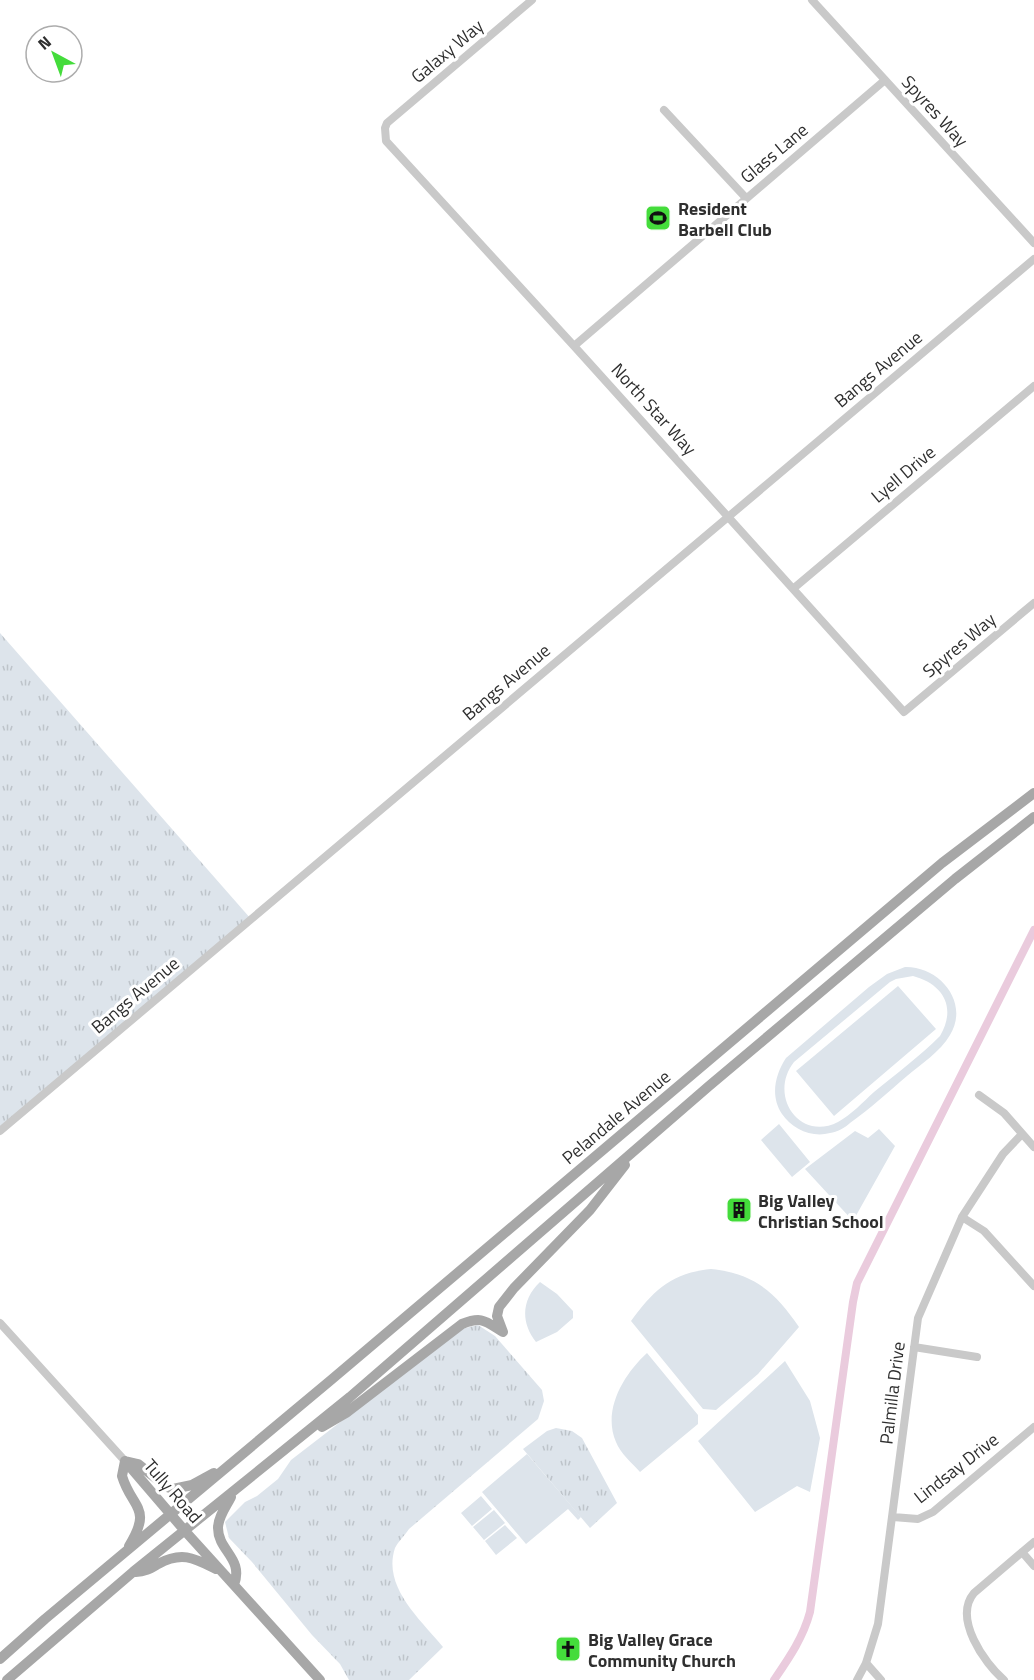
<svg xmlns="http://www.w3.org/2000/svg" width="1034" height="1680" font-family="'Titillium Web',sans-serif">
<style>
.grass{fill:url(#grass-tufts)}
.park{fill:#dde4eb;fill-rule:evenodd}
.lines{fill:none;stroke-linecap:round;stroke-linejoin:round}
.canal{stroke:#eacbdd;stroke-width:8}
.minor{stroke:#c9c9c9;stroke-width:8}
.major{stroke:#a7a7a7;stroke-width:10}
.labels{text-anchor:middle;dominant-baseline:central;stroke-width:6;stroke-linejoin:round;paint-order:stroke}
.street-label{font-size:18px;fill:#2f2f2f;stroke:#fff}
.poi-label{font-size:18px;font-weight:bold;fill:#2f2f2f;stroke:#fff;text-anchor:start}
</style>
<defs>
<pattern id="grass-tufts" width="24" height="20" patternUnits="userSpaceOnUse" patternTransform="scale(1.5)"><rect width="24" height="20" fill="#dde4eb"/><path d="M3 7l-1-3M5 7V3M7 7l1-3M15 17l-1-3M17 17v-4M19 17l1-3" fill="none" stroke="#bec4ca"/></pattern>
</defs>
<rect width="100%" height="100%" fill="#fff"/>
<path class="grass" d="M0,633L251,919L0,1133Z
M478,1325L495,1336L542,1390L544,1401L538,1419L409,1529C405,1535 398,1542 395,1548C382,1587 421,1620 443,1647L409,1680H349L340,1664L312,1635L252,1562L229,1538L225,1522L245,1502L257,1496L278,1479L291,1460L461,1329Z
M556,1428L572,1431L582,1438L617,1503L590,1528L523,1449L547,1431Z"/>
<path class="park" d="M905,967C939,966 970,1002 950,1035C940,1052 921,1064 907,1076C888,1092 870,1109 850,1123C845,1128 837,1132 830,1133C812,1138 792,1129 782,1114C770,1096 775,1075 786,1058L869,987L887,974ZM913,976C943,984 957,1007 940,1036C920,1056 896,1074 874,1092C863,1102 851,1115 838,1122C799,1142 768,1095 794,1062L890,982L896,979Z
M898,986L936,1029L834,1116L796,1071Z
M779,1124L810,1162L792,1177L761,1140Z
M879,1129L895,1146L853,1221L805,1169L855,1131L868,1138Z
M711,1269C754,1273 776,1293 799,1327L758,1374L716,1410L703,1409L631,1321C654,1290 671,1273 711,1269Z
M540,1282L557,1294L573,1311V1318L557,1332L536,1342C520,1322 522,1299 540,1282Z
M647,1353L698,1415V1424L640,1472C632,1463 620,1453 616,1442C602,1410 624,1374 647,1353Z
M785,1361L810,1401L820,1438L810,1492L797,1486L755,1512L698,1441Z
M527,1454L581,1517L578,1520L568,1509L526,1544L482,1492Z
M481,1496L492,1509L472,1526L461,1513Z
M494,1510L505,1523L484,1540L473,1527Z
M505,1525L517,1538L496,1555L485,1541Z"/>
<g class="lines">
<path class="canal" d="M774,1680C789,1658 803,1638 810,1612L853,1302L857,1283L1034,930"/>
<path class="minor" d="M532,0L387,123L385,128L386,141L574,346L904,712L1034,603
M812,0L1034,243
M664,110L746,198
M574,346L885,80
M794,588L1034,386
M979,1095L1004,1113L1034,1147
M0,1131L1034,259
M962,1217L984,1231L1034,1286
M0,1323L125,1461
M914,1347L977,1357
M893,1517L918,1519L933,1512L1034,1427
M1022,1552L1034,1566
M866,1663L881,1680
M857,1680L866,1663L878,1624L918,1318L962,1217L1003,1154L1022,1134
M1004,1680C984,1663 953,1618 974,1593L1034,1542"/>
<path class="major" d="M503,1332L497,1316L499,1307L514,1288L590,1210L625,1165
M322,1427L346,1413L462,1324C482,1316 485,1321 503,1332
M125,1461L185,1531L320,1680
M125,1461L138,1464L167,1487L173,1489L192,1485L214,1473
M125,1461L122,1476C132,1509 153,1507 129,1546
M231,1497C226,1507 218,1517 218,1528C218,1551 244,1558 234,1585
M136,1572C145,1572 151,1568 158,1564C182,1551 194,1558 216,1569
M0,1659L45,1619L331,1380L942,863L1034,793
M7,1680L133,1572L350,1397L709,1086L955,879L1034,817"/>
</g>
<defs>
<g id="stadium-square" transform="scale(1.35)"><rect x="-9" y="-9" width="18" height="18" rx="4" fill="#44dc3b" stroke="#fff"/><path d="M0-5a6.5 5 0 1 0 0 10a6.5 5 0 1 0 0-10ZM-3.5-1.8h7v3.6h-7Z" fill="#111"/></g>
<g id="building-square" transform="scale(1.35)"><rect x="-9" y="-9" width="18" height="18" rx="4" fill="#44dc3b" stroke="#fff"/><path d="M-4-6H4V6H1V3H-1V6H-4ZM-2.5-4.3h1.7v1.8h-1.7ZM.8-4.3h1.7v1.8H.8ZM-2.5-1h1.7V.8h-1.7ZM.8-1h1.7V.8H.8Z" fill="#111"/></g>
<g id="church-square" transform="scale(1.35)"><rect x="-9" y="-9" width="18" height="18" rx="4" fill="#44dc3b" stroke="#fff"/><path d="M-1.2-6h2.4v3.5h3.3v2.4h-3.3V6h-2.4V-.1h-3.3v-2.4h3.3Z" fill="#111"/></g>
</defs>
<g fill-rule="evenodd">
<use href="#stadium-square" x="658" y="218"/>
<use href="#building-square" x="739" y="1210"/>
<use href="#church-square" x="568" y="1649"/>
</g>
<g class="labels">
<g class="street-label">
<text transform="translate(447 51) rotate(-40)">Galaxy Way</text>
<text transform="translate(935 111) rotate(48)">Spyres Way</text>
<text transform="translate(774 153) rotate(-40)">Glass Lane</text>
<text transform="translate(878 369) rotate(-40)">Bangs Avenue</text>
<text transform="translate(654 409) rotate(48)">North Star Way</text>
<text transform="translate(903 474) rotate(-40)">Lyell Drive</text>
<text transform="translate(959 645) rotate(-40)">Spyres Way</text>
<text transform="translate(506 682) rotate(-40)">Bangs Avenue</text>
<text transform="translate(135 995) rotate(-40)">Bangs Avenue</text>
<text transform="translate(616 1117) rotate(-40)">Pelandale Avenue</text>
<text transform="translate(892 1393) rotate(-83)">Palmilla Drive</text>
<text transform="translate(956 1468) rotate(-38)">Lindsay Drive</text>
<text transform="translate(173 1491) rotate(49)">Tully Road</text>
</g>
<g class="poi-label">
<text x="678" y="208">Resident<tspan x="678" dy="21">Barbell Club</tspan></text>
<text x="758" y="1200">Big Valley<tspan x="758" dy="21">Christian School</tspan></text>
<text x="588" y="1639">Big Valley Grace<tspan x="588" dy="21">Community Church</tspan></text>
</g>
</g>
<g transform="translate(54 54) rotate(319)"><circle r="28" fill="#ffffff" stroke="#acacac" stroke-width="1.5"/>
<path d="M0-4.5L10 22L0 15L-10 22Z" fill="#44dc3b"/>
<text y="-9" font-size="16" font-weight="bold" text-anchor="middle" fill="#2f2f2f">N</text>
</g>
</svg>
